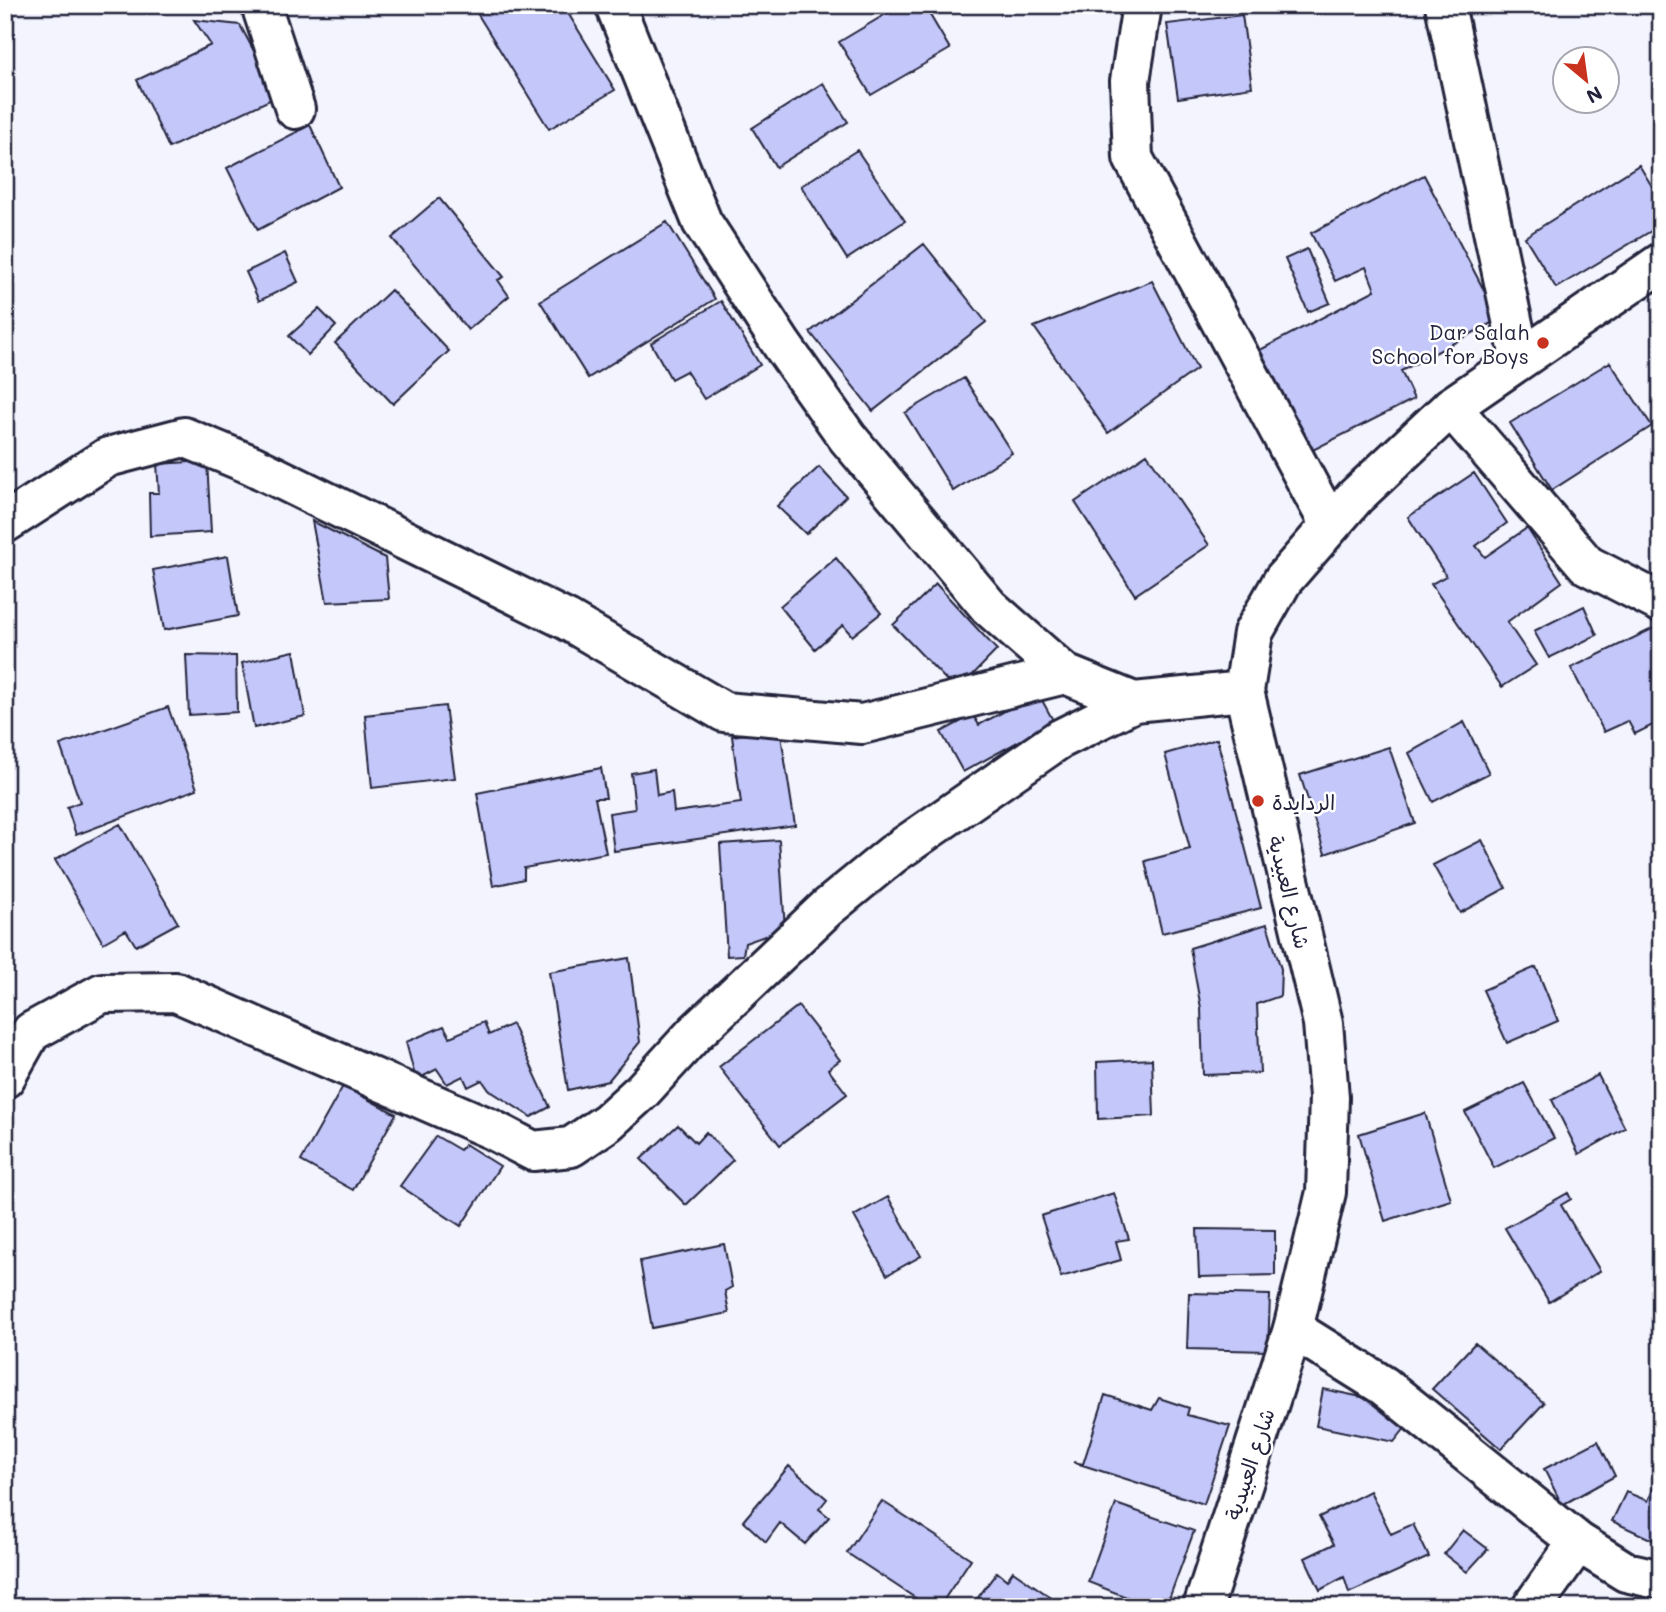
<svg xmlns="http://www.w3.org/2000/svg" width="1666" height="1612" font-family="Mali,'Playpen Sans Arabic',sans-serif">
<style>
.building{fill:#c3c7f9;stroke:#22223b;stroke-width:2}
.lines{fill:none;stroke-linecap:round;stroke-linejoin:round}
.minor-casing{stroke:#22223b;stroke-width:44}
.major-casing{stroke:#22223b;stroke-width:44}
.minor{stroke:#fff;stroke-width:38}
.major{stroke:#fff;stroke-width:38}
.poi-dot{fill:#c8321e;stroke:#fff;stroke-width:2.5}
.labels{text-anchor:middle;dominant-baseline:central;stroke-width:5;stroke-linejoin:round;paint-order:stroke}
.poi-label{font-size:21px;fill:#22223b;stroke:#fff;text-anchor:end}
.street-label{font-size:21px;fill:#22223b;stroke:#fff}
</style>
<rect width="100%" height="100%" fill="#f3f4fe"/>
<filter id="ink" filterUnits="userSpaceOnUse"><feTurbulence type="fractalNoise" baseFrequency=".0143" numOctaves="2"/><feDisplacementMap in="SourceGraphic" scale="14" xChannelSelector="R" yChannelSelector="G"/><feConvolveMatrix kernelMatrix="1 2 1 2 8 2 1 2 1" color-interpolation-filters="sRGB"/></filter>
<g filter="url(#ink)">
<path class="building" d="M472,5H563L615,90L549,129Z
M901,5H924L950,49L871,95L839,42Z
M1242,15L1252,87L1178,98L1167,24Z
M194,20L240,25L278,96L169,148L137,80L211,45Z
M823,83L848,122L776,167L752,128Z
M310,125L339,187L258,230L227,168Z
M857,150L905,221L847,259L801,186Z
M1639,165L1661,201V225L1556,288L1525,237Z
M1424,175L1499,319L1401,371L1414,399L1311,451L1260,350L1375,290L1366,267L1335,281L1311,233Z
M439,198L504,277L498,280L509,296L468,330L392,238Z
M667,222L715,299L588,378L540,301Z
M924,244L986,322L873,411L810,332Z
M1307,249L1330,303L1308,312L1285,259Z
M285,253L298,282L259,301L246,272Z
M1152,281L1197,369L1108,433L1034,327Z
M391,290L449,351L393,404L335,343Z
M721,301L760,365L704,399L686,371L671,379L651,343Z
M319,309L336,326L308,355L289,336Z
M1610,362L1652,426L1552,490L1510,423Z
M964,378L1012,453L953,491L905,413Z
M1147,454L1209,545L1135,595L1075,502Z
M207,461L211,532L150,536L149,493H159L157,464Z
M819,467L846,496L806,534L777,506Z
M1474,473L1507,523L1476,546L1485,557L1527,528L1562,582L1507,622L1536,665L1502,687L1431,584L1446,576L1408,517Z
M312,521L385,558L389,599L327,602Z
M228,556L238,616L164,630L153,570Z
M836,558L881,613L852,636L843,625L815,649L780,606Z
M936,584L997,650L957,691L893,625Z
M1584,606L1597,635L1549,658L1534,631Z
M1656,627L1661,637V721L1635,734L1628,721L1604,732L1571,668Z
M294,651L305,716L254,728L242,663Z
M186,655L236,656L237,712L189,715Z
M1038,693L1054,722L963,772L941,732L973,715L979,725Z
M445,706L455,778L372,788L365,715Z
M168,707L197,789L76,835L67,807L80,802L60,745Z
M1464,722L1489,773L1433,802L1409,753Z
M780,729L795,825L614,851L609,813L635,809L631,773L654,769L657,795L672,792L674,812L741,803L732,736Z
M1217,739L1261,908L1162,933L1145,861L1190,849L1165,754Z
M1389,747L1415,823L1325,854L1300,775Z
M601,768L606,798H595L606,853L524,868V879L493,886L477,793Z
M120,824L178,923L136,946L126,930L103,943L55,860Z
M779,840L785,929L745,943L743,955L727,956L720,844Z
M1482,840L1506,888L1460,913L1433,865Z
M1267,924L1281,969L1280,996L1257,1004L1260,1073L1203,1075L1201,1008L1190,948Z
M629,958L640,1042L608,1081L568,1090L549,972Z
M1536,967L1558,1021L1507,1043L1483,990Z
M798,1006L840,1060L828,1069L847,1094L780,1145L719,1067Z
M484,1022L489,1035L512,1024L550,1107L531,1117L489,1090L482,1080L468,1087L463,1076L447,1084L437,1069L416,1080L406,1042L444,1026L450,1037Z
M1152,1059L1154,1116L1098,1119L1097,1062Z
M1598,1075L1625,1128L1579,1154L1552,1100Z
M1524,1083L1554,1138L1494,1168L1465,1112Z
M343,1086L396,1114L353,1190L301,1161Z
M1425,1113L1451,1200L1385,1221L1359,1134Z
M678,1125L696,1143L706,1132L733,1160L686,1205L641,1159Z
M436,1136L460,1150L465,1144L500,1166L461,1226L400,1186Z
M1114,1193L1129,1239L1116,1241L1121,1260L1061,1277L1041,1216Z
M1568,1193L1571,1199L1561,1205L1600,1271L1549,1302L1505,1228Z
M888,1197L921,1256L887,1275L854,1216Z
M1197,1229L1275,1230V1275L1199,1277Z
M724,1244L732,1287L725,1291L729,1313L652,1328L640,1261Z
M1189,1293L1270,1295L1268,1351L1187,1349Z
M1475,1343L1544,1403L1501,1449L1432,1389Z
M1323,1389L1381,1401L1410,1422L1394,1442L1316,1426Z
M1105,1395L1152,1410L1159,1398L1189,1408L1187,1415L1230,1426L1204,1504L1073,1462L1083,1464Z
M1598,1441L1615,1476L1562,1505L1544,1469Z
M789,1466L827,1499L819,1509L829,1517L805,1544L780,1523L766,1542L743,1521Z
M1659,1476L1661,1477V1544L1612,1521L1626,1492L1648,1501Z
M1370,1491L1391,1534L1413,1524L1429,1557L1349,1593L1344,1577L1320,1590L1305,1558L1334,1544L1319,1517Z
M882,1501L971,1559L939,1607H929L847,1553Z
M1116,1504L1194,1531L1166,1607H1152L1088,1582Z
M1463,1530L1488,1549L1467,1572L1444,1554Z
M1013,1571L1053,1599L1047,1607H971L997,1572L1007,1580Z"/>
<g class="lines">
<g class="minor-casing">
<path id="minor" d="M261,5L295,109
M615,5L702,222L782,345L847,437L989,607L1065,674L1134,702L1244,691
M1142,5L1130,81L1133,158L1330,525
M1445,5L1520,357
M1451,407L1587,565L1661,603
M5,523L108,457L184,437L252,465L567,620L724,712L862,724L1065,674
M5,1078L31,1032L102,993L176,992L491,1129L533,1151L571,1147L608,1122L642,1091L695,1033L827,908L893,854L1058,740L1134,702
M1293,1329L1384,1386L1578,1542L1626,1572L1661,1580
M1532,1607L1578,1542"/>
</g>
<g class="major-casing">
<path id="major" d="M1203,1607L1293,1329L1326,1192L1329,1097L1323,1023L1244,691L1253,633L1283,580L1355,497L1451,407L1661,263"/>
</g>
<use href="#minor" class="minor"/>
<use href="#major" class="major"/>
</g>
</g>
<g class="poi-dot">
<circle cx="1543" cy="343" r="7"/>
<circle cx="1258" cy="801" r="7"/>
</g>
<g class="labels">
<g class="poi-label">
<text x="1529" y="331">Dar Salah<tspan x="1529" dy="24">School for Boys</tspan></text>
<text x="1272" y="801" text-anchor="start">الردايدة</text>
</g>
<g class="street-label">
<text transform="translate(1290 892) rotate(76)">شارع العبيدية</text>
<text transform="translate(1249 1464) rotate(-72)">شارع العبيدية</text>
</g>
</g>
<rect width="1666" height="1612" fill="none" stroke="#fff" stroke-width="28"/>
<rect x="14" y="14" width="1638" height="1584" fill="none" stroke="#22223b" stroke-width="2.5" filter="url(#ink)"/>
<g transform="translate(1586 80) rotate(151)"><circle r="33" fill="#ffffff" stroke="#a7a7b1" stroke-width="2"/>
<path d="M0-5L12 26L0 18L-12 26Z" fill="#c8321e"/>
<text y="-10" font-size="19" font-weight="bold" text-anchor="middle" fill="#22223b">N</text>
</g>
</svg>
